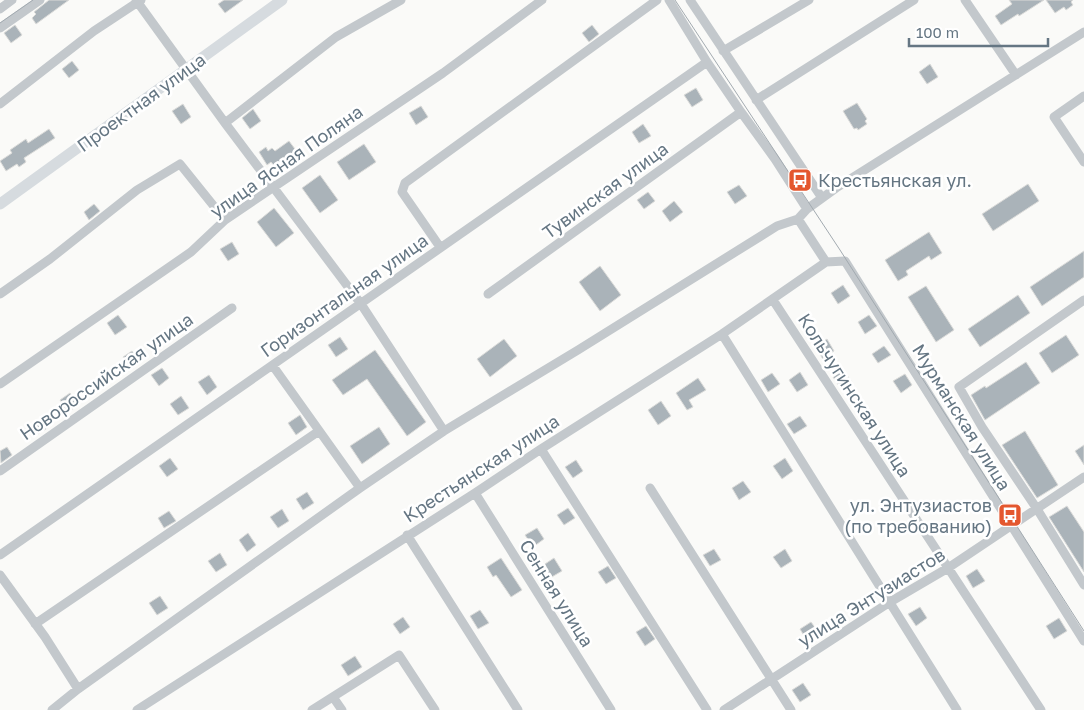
<svg xmlns="http://www.w3.org/2000/svg" width="1084" height="710" font-family="'Golos Text',sans-serif">
<style>
.building{fill:#aab3b9;stroke:#dcdcda}
.lines{fill:none;stroke-linecap:round;stroke-linejoin:round}
.minor{stroke:#c3c8cc;stroke-width:9}
.secondary{stroke:#d6dbdf;stroke-width:11}
.tram{stroke:#a2aab0;stroke-width:1}
.labels{text-anchor:middle;dominant-baseline:central;stroke-width:5;stroke-linejoin:round;paint-order:stroke}
.street-label{font-size:18px;fill:#657683;stroke:#fff}
.poi-label{font-size:18px;fill:#657683;stroke:#fff;text-anchor:start}
</style>
<rect width="100%" height="100%" fill="#fafaf8"/>
<path class="building" d="M49,0H69L36,24L32,18L36,14L34,12Z
M224,0H243L225,13L218,4Z
M1009,0H1044L1019,16L1018,14L1001,25L995,16L1012,4Z
M1046,0H1073L1071,2L1073,5L1066,10L1064,7L1055,13Z
M15,25L22,35L11,43L4,33Z
M592,25L599,34L589,42L582,33Z
M72,61L79,70L69,78L62,69Z
M930,64L938,77L927,84L919,72Z
M696,88L703,100L692,107L684,95Z
M857,103L867,119L865,121L867,124L858,130L857,128L854,129L843,111Z
M183,104L191,117L181,124L172,111Z
M421,106L428,117L416,125L409,113Z
M253,109L261,121L250,129L242,118Z
M643,124L651,136L639,143L632,132Z
M49,129L55,138L24,158L26,162L19,167L17,164L6,171L0,161L12,153L10,150L26,139L28,143Z
M289,141L298,153L276,168L271,162L267,165L259,152L266,147L268,151L272,148L275,151Z
M364,144L376,162L349,180L337,162Z
M320,175L338,200L320,213L302,188Z
M1028,184L1039,201L993,231L982,214Z
M739,185L747,196L735,204L727,192Z
M648,192L655,201L644,209L637,200Z
M674,201L683,212L670,222L662,211Z
M94,204L100,211L89,220L84,212Z
M274,208L294,233L276,247L257,222Z
M929,232L942,253L931,260L929,256L906,271L908,275L898,281L885,260Z
M232,242L239,254L228,261L220,249Z
M1084,251V277L1042,306L1030,287Z
M600,266L621,295L600,311L579,282Z
M843,285L850,296L838,304L831,293Z
M926,286L954,330L936,342L908,297Z
M1018,295L1030,313L980,347L968,329Z
M118,315L127,327L115,335L107,323Z
M869,315L877,326L865,334L858,322Z
M1066,335L1079,355L1052,373L1039,353Z
M340,337L348,349L336,357L328,345Z
M504,339L517,356L490,377L477,359Z
M827,339L834,351L823,359L815,347Z
M884,346L891,355L878,363L872,354Z
M375,350L426,422L407,436L367,379L343,395L332,380Z
M132,351L140,361L131,368L123,357Z
M1026,362L1040,383L985,420L971,395L985,386L986,388Z
M162,368L169,378L159,386L151,375Z
M843,370L852,382L841,389L833,377Z
M800,372L808,385L797,392L789,380Z
M772,373L780,384L768,392L761,380Z
M905,374L912,385L901,393L893,381Z
M209,375L217,387L207,395L198,382Z
M698,378L706,390L689,400L693,407L687,410L676,393Z
M70,393L78,405L68,412L60,400Z
M181,396L189,408L178,415L170,404Z
M661,401L671,416L658,425L648,410Z
M300,415L307,427L296,435L288,423Z
M800,416L807,426L794,434L787,424Z
M44,418L49,427L38,434L32,425Z
M379,427L390,444L362,464L350,446Z
M1025,431L1058,485L1037,498L1002,445Z
M1084,445V465L1075,451Z
M7,447L12,455L1,463L0,451Z
M170,458L178,469L167,477L159,466Z
M785,458L793,471L782,479L773,466Z
M576,460L583,471L573,478L565,467Z
M743,481L751,492L739,500L732,488Z
M307,492L314,503L303,510L296,499Z
M1067,506L1084,532V572L1049,517Z
M568,508L575,518L564,525L557,515Z
M282,509L289,521L278,528L270,517Z
M169,511L176,521L164,528L158,518Z
M537,528L544,539L533,547L525,535Z
M248,533L256,545L247,552L239,540Z
M714,549L721,560L710,566L703,555Z
M785,549L792,561L781,568L773,557Z
M220,553L227,565L216,572L208,561Z
M501,558L522,590L511,597L496,575L493,577L487,567Z
M554,558L562,571L550,578L542,566Z
M608,566L616,578L606,584L598,572Z
M977,569L985,581L973,588L966,576Z
M160,596L168,608L157,615L149,603Z
M920,607L927,618L916,626L908,614Z
M480,610L489,623L478,629L470,616Z
M403,617L410,627L400,634L393,624Z
M1059,618L1067,631L1054,639L1046,626Z
M811,622L819,633L807,641L800,629Z
M646,626L655,639L645,646L636,632Z
M355,656L362,667L348,676L341,665Z
M803,683L811,695L800,702L792,690Z"/>
<g class="lines">
<path class="minor" d="M136,0L225,123L361,304L444,431
M669,0L707,62L741,112L775,159L807,209
M690,0L822,198
M965,0L1016,75
M0,9L12,0
M0,28L40,0
M723,51L809,0
M1084,96L1054,117L1084,162
M756,100L914,0
M0,104L94,31L141,0
M225,123L336,37L401,0
M798,219L826,262
M440,247L402,192L405,183L657,0
M0,294L50,259L137,190L180,164L225,220
M488,294L741,112
M773,300L1041,710
M1084,300L959,387L982,427L1037,509L1084,585
M722,334L957,710
M273,366L360,488
M0,384L191,252L225,220L443,73L542,0
M541,449L707,710
M0,471L232,308
M650,488L791,710
M475,493L611,710
M407,535L518,710
M0,555C236,391 471,225 707,62
M0,575L45,637L78,689
M35,624L319,431
M333,697L342,710
M52,710L78,689L360,488L444,431L578,350L777,226L798,219L807,209L836,188L1084,32
M137,710L475,493L541,449L722,334L826,262L845,261L1084,641
M312,710L399,655L435,710
M724,710L890,602L948,568L1084,477"/>
<path class="secondary" d="M0,204L282,0"/>
<path class="tram" d="M675,0L840,250L1084,631
M0,23L33,0"/>
</g>
<defs>
<g id="bus-square" transform="scale(1.25)"><rect x="-9" y="-9" width="18" height="18" rx="4" fill="#e4572e" stroke="#fff"/><path d="M-5-6H5V4H4V6H2V4H-2V6H-4V4H-5ZM-3.5-4V0h7V-4ZM-3.5 1.2v1.5H-2V1.2ZM2 1.2v1.5H3.5V1.2Z" fill="#fff"/></g>
</defs>
<g fill-rule="evenodd">
<use href="#bus-square" x="800" y="180"/>
<use href="#bus-square" x="1010" y="515"/>
</g>
<g class="labels">
<g class="street-label">
<text transform="translate(141 102) rotate(-36)">Проектная улица</text>
<text transform="translate(286 161) rotate(-35)">улица Ясная Поляна</text>
<text transform="translate(605 190) rotate(-36)">Тувинская улица</text>
<text transform="translate(344 295) rotate(-35)">Горизонтальная улица</text>
<text transform="translate(106 376) rotate(-35)">Новороссийская улица</text>
<text transform="translate(855 395) rotate(57)">Кольчугинская улица</text>
<text transform="translate(962 417) rotate(58)">Мурманская улица</text>
<text transform="translate(481 468) rotate(-33)">Крестьянская улица</text>
<text transform="translate(557 593) rotate(58)">Сенная улица</text>
<text transform="translate(871 597) rotate(-32)">улица Энтузиастов</text>
</g>
<g class="poi-label">
<text x="818" y="180">Крестьянская ул.</text>
<text x="992" y="505" text-anchor="end">ул. Энтузиастов<tspan x="992" dy="21">(по требованию)</tspan></text>
</g>
</g>
<path d="M909 38v8h139v-8" fill="none" stroke="#657683" stroke-width="2.5"/>
<text x="916" y="38" font-size="15" fill="#657683" stroke="#ffffff" stroke-width="4" paint-order="stroke">100 m</text>
</svg>
